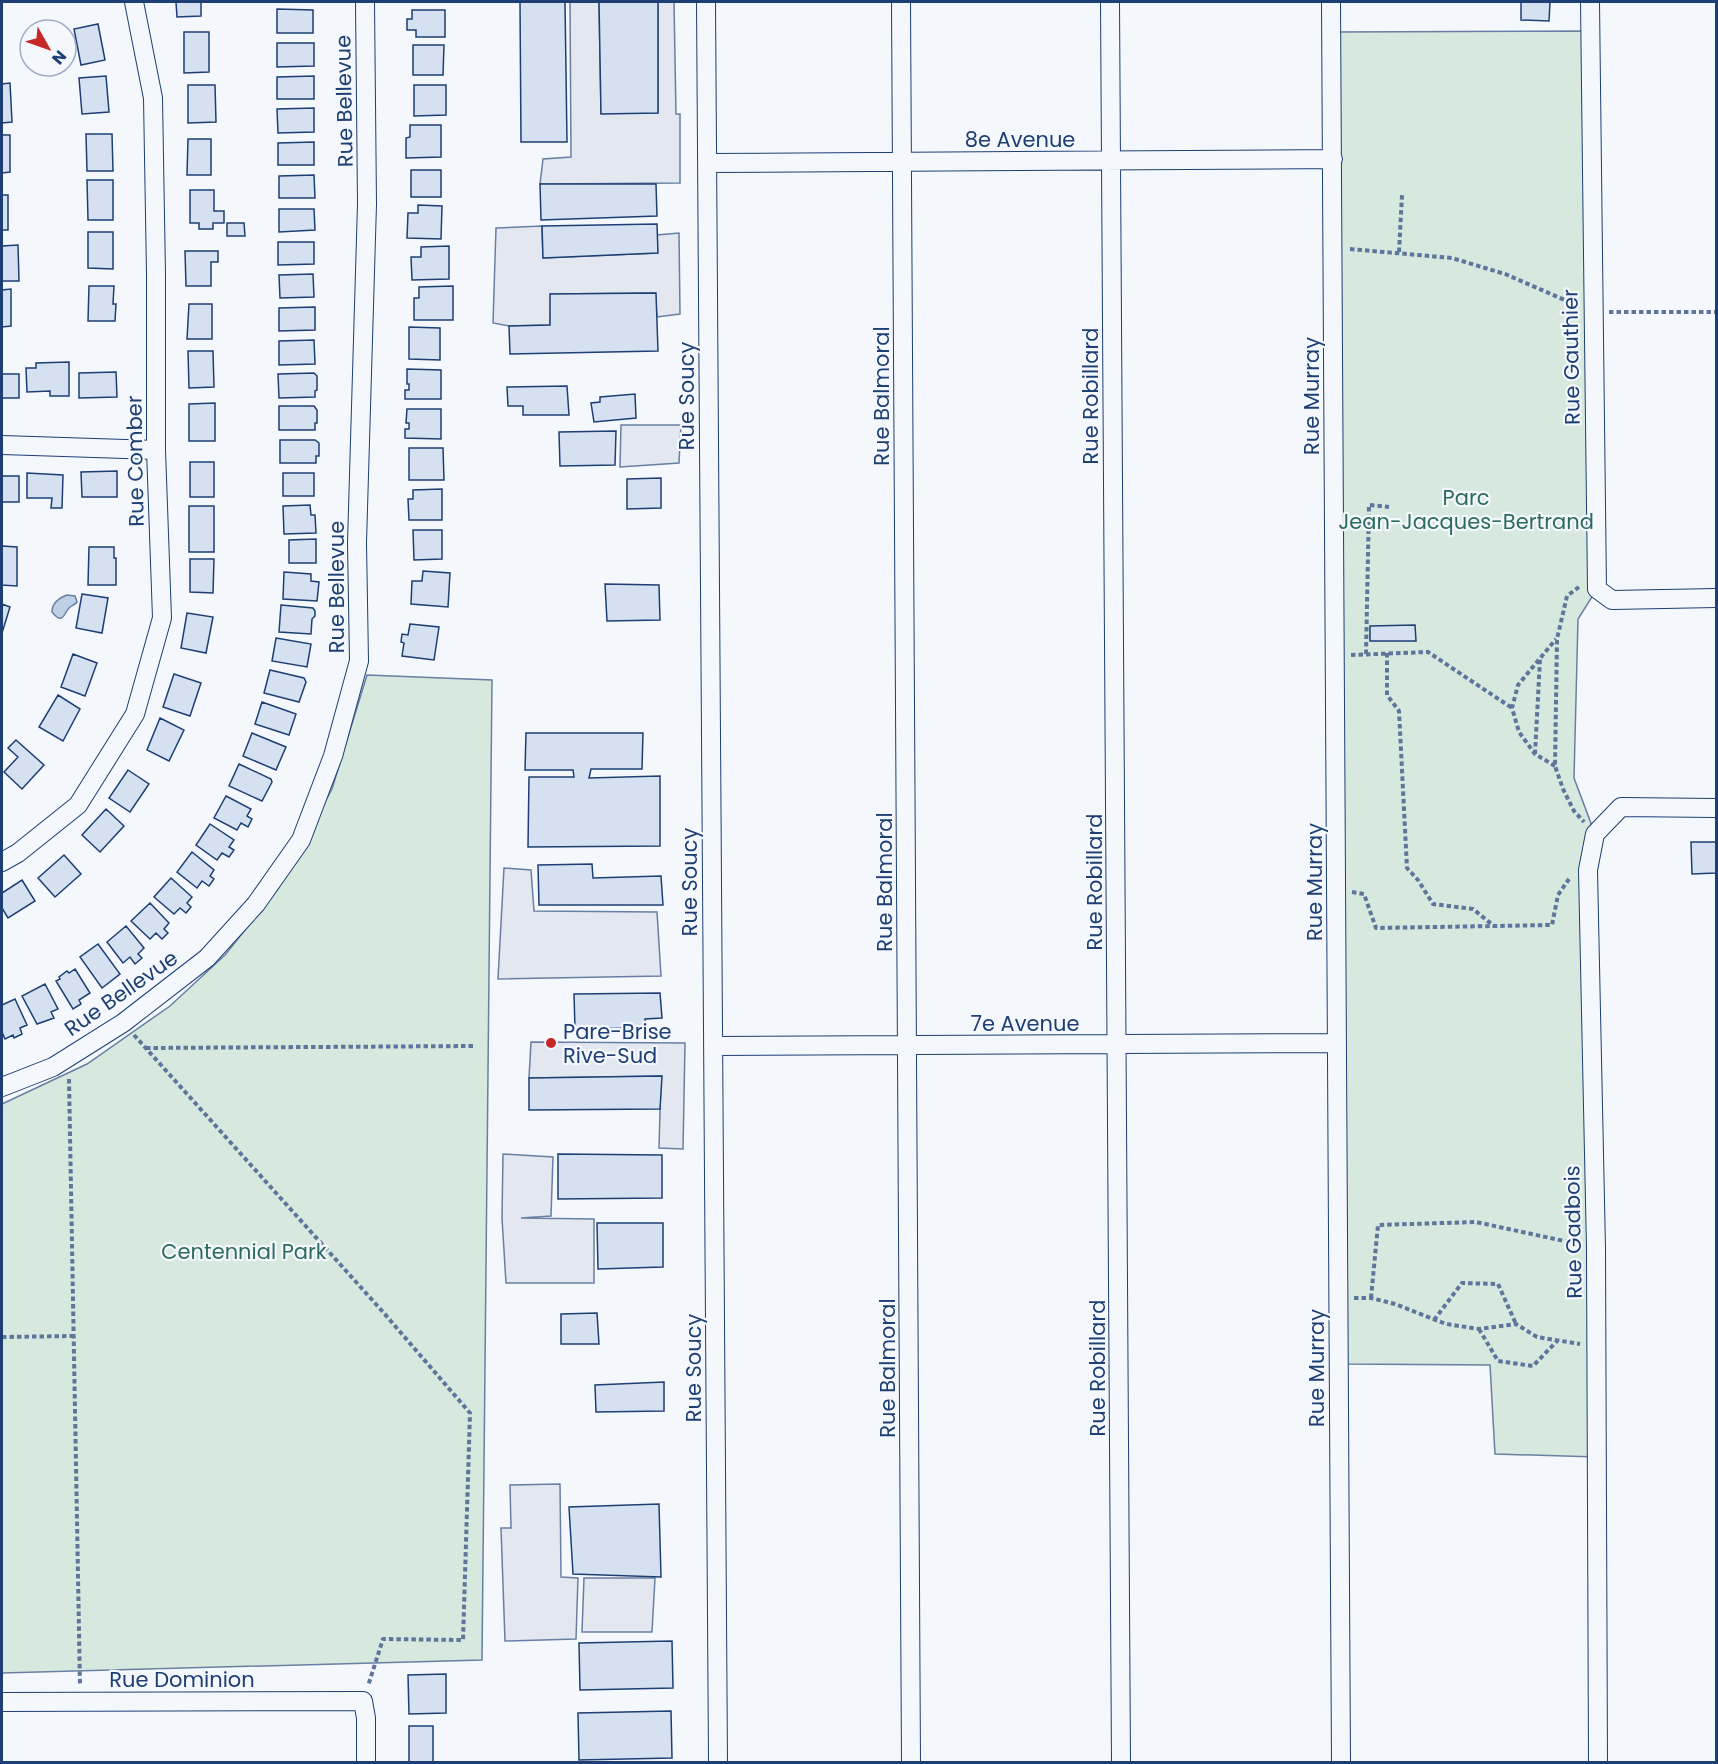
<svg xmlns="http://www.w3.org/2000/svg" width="1718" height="1764" font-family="Poppins,sans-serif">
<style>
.green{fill:#d7e8df;stroke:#687fa3;stroke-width:1.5}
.parking{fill:#e3e8f0;stroke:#687fa3;stroke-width:1.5}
.water{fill:#bed0e5;stroke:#687fa3;stroke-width:1.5}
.building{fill:#d5e0f0;stroke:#1d3f73;stroke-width:1.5}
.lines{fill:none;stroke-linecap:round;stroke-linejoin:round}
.minor-casing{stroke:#1d3f73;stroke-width:20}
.path{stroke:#5e769c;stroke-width:4;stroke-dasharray:4.5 3;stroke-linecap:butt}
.minor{stroke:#f4f7fb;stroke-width:18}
.poi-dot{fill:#c62828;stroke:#f4f7fb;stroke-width:2}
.labels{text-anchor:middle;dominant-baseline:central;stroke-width:4.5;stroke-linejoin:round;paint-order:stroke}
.street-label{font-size:21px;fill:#1d3f73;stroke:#f4f7fb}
.park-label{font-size:21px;fill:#2c6c60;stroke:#f4f7fb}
.poi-label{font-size:21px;fill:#1d3f73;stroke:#f4f7fb;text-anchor:start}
</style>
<rect width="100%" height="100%" fill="#f4f7fb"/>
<path class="green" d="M1590,31L1597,589L1578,619L1574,778L1595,834L1597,1457L1495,1454L1490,1365L1343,1364L1332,32Z
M367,675L492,680L482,1660L2,1673V1104L87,1064L170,1006L225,955L277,890L332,789Z"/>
<path class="parking" d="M570,2H599L601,113H658V2H674L676,114H680V183L540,184L543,159L571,157Z
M542,226L543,258L657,253V235L679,233L680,314L657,317L655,293L551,294L550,325L509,326L493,323L496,228Z
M621,425H681L679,463L620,467Z
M504,868L531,870L534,911L657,912L661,976L498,979Z
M531,1042L685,1043L683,1149L659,1148L661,1076L529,1078Z
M503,1154L553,1157L551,1216L521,1218L594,1219V1283H506L502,1218Z
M560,1484L561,1577L578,1578L576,1639L505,1641L501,1528H511L510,1485Z
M584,1578H655L652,1632H582Z"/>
<path class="water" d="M67,595L75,596L77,602C75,605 72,605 69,608C64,613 63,626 52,612C52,603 59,598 67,595Z"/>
<path class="building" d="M176,2H201V16L177,17Z
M520,2H565L567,142H521Z
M599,2H658V113L601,114Z
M1521,2H1550L1549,21L1521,20Z
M277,9L313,10V33H277Z
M412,10H445V37H416V30H407V19H412Z
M98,24L105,60L81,65L74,29Z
M184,32H209V72L184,73Z
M277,43H314V66L277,67Z
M413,45H444L443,75H413Z
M106,76L109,112L82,114L79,78Z
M314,76V99H277V77Z
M10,83L12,122L2,123V84Z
M188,85H215L216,122L188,123Z
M414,85H446V115L414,116Z
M314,108V132L278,133L277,109Z
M410,125H441V157L406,158V138L410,137Z
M86,134H112L113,171H87Z
M2,135H10V172L2,173Z
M188,139H211V175H187Z
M314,142V165H278V143Z
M411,170H441V197H411Z
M314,175L315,198H279V176Z
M87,180H113V220H88Z
M540,184H656L657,216L541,220Z
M190,190H214V211H224V223H213V229H199V223H190Z
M2,195H8V230H2Z
M418,205L442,206L441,239L407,238L408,213H418Z
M279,209H314L315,230L279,232Z
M227,223H244L245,236H227Z
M657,224L658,253L543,258L542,226Z
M88,232H113V269L88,268Z
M278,242H314V264L278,265Z
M18,245L19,281H2V246Z
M449,246V279L412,280L411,257H421V247Z
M185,251H218V262H211V286H186Z
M313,274L314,297L280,298L279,275Z
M89,286H114L113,304H116L115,321H88Z
M453,286V320H414V298H419V287Z
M11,289V326L2,327V290Z
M656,293L658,351L510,354L509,326L550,325V294Z
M189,304H212V339H187Z
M315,307V330L279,331V308Z
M409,327L440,328V360L409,359Z
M314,340L315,364L279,365V341Z
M188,351H213L214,387L189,388Z
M69,362V396H50V391L27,392L26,368H36V363Z
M407,369L441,370V399H405V390H409V384H407Z
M116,372L117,397L79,398V373Z
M314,373L317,376V390L315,391V397L279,398L278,374Z
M2,374H19V398H2Z
M567,386L569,415H523V406H508L507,387Z
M635,394L636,418L594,422L591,403L600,402V397Z
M215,403V441H189V404Z
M279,406H314L317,410V423H315V430H279Z
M407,409H441V439L405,438V429H409V423H406Z
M616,431L615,465L560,466L559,432Z
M280,440H315L319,443V456H316V463H280Z
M409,448H443L444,480H409Z
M190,462H214V497H190Z
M117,471V497H82L81,472Z
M27,473L63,475L62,508H51L52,498H27Z
M283,473H314V496H283Z
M2,476H19V502H2Z
M661,478V508L627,509V479Z
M442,489V520H409L408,499H413V490Z
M310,505L311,515H315L316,533L284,534L283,506Z
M189,506H214V552H189Z
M413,530H442V559L414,560Z
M316,539V563H289V540Z
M2,546L17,547V586L2,585Z
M89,547H114V558H116V585H88Z
M190,559H214L213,593L190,592Z
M423,571L450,573L448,607L411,604L412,581H422Z
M284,572L311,574V581L319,582L317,601L283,599Z
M605,584L659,585L660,620L607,621Z
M82,594L108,598L102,633L76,628Z
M2,604L10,607L2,633Z
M281,605L313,608L315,611V616L312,619L311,634L279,632Z
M187,613L213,617L206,653L181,648Z
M410,624L439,627L434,660L402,656L404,643L401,642L402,634L408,635Z
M1415,625L1416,641H1370V626Z
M276,638L311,644L307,667L272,661Z
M73,654L97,663L85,696L61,687Z
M270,670L304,678L306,682L299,702L264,693Z
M174,674L201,683L190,716L163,707Z
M58,695L80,709L63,741L39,727Z
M262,702L296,714L289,735L255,724Z
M160,718L184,730L169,761L147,750Z
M252,733L286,747L276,770L243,756Z
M526,733H643L642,769H591L589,778L660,776V846L528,847L529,777H574L573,770H525Z
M16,740L44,765L22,789L4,772L18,757L8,748Z
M239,764L271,779L272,782L262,801L229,786Z
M128,770L149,784L130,812L109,798Z
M226,796L251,809L247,816L252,819L248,827L241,823L237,830L214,818Z
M106,809L124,826L100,852L82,835Z
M210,824L234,840L229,847L234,850L229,857L222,853L217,860L196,845Z
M1691,842H1716V873L1692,874Z
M192,852L214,870L210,876L214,879L209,886L202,881L197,888L177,872Z
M64,855L81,874L55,897L38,878Z
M592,864L593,878L661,876L663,905H539L538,865Z
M171,878L192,897L187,903L191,907L186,913L180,908L174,914L154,897Z
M22,880L35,901L8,918L2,908V893Z
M150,903L169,923L164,929L168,933L162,939L156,933L150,939L131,921Z
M126,926L144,948L138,954L142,958L135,964L130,957L123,963L107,942Z
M98,944L120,974L102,988L80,957Z
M75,969L90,993L79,1000L81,1004L73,1009L56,981L60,979L59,977L67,971L69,973Z
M45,984L58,1009L51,1012L54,1018L37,1024L22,996Z
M660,993L662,1018L645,1019L646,1028L575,1029L574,994Z
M15,999L27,1025L20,1028L22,1034L14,1038L13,1035L5,1039L2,1032V1005Z
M662,1076L660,1109L529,1110V1078Z
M558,1154L662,1155V1198L558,1199Z
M597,1223H663V1267L598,1269Z
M597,1313L599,1344H561V1314Z
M664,1382V1411L596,1412L595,1385Z
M659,1504L661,1577L573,1574L569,1507Z
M672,1641L673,1688L580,1690L579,1643Z
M446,1674V1713L409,1714L408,1675Z
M671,1711L672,1758L579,1760L578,1713Z
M409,1726H433V1762H409Z"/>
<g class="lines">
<g class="minor-casing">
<path id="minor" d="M706,2L718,1762
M901,2L911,1762
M1110,2L1121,1762
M1331,2L1341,1762
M1590,2L1597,589L1612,600L1716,598
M707,163L1333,159
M2,445L156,450
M2,862L18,853L78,805L135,714L162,618L156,450V274L153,98L134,2
M713,1046L1337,1043
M2,1087L53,1067L123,1023L207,958L256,904L301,840L333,756L359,661L357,543L367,204L365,2
M2,1702L363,1701L366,1718V1762
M1598,1762L1596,1248L1588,870L1595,834L1621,807L1716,808"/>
</g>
<path class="path" d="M1350,249L1452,258L1505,274L1576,305
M1399,252L1402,195
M1609,312H1716
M1579,587L1567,596L1557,639L1555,766L1563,789L1574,811L1584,822
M1387,653V695L1399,711L1407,868L1418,880L1433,904L1473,909L1494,926
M1366,654L1369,505L1389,507
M1351,655L1428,652L1512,708
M1535,754L1540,659
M1555,766L1535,754L1519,732L1512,708L1518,685L1556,639
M1352,892L1364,894L1376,928L1552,925L1558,895L1569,879
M134,1035L383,1312L470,1413L463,1640L383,1639L368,1686
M146,1048L475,1046
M69,1079L80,1686
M1354,1298H1371L1395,1304L1446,1324L1479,1329L1516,1324L1537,1337L1580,1344
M1371,1298L1378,1225L1476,1222L1578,1244
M1434,1320L1462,1283L1498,1284L1516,1324
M1479,1329L1498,1361L1533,1366L1557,1341
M2,1337L74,1336"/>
<use href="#minor" class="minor"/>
</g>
<circle class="poi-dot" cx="551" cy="1043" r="6"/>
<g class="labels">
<g class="street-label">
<text transform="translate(344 101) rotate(-91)">Rue Bellevue</text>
<text x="1020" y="139">8e Avenue</text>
<text transform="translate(1571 357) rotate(-91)">Rue Gauthier</text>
<text transform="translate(686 396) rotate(-90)">Rue Soucy</text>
<text transform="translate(881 396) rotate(-90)">Rue Balmoral</text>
<text transform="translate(1090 396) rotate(-90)">Rue Robillard</text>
<text transform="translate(1311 396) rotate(-90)">Rue Murray</text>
<text transform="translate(135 461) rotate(-91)">Rue Comber</text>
<text transform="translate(336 587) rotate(-90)">Rue Bellevue</text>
<text transform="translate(689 882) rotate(-90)">Rue Soucy</text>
<text transform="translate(884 882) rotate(-90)">Rue Balmoral</text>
<text transform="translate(1094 882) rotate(-90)">Rue Robillard</text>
<text transform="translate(1314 882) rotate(-90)">Rue Murray</text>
<text transform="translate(121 993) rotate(-35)">Rue Bellevue</text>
<text x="1025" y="1023">7e Avenue</text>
<text transform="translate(1573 1232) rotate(-91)">Rue Gadbois</text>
<text transform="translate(693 1368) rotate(-90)">Rue Soucy</text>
<text transform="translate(887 1368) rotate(-90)">Rue Balmoral</text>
<text transform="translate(1097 1368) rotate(-90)">Rue Robillard</text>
<text transform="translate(1316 1368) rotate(-90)">Rue Murray</text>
<text x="182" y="1679">Rue Dominion</text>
</g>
<g class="park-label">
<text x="1466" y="497">Parc<tspan x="1466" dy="24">Jean-Jacques-Bertrand</tspan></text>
<text x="244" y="1251">Centennial Park</text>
</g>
<g class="poi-label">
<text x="563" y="1031">Pare-Brise<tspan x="563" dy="24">Rive-Sud</tspan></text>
</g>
</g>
<rect width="1718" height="1764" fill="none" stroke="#1d3f73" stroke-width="6"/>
<g transform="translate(48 48) rotate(130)"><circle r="28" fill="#f4f7fb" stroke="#9eadc5" stroke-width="1.5"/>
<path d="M0-4.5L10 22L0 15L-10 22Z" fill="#c62828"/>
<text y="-9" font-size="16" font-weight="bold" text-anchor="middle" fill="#1d3f73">N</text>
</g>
</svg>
